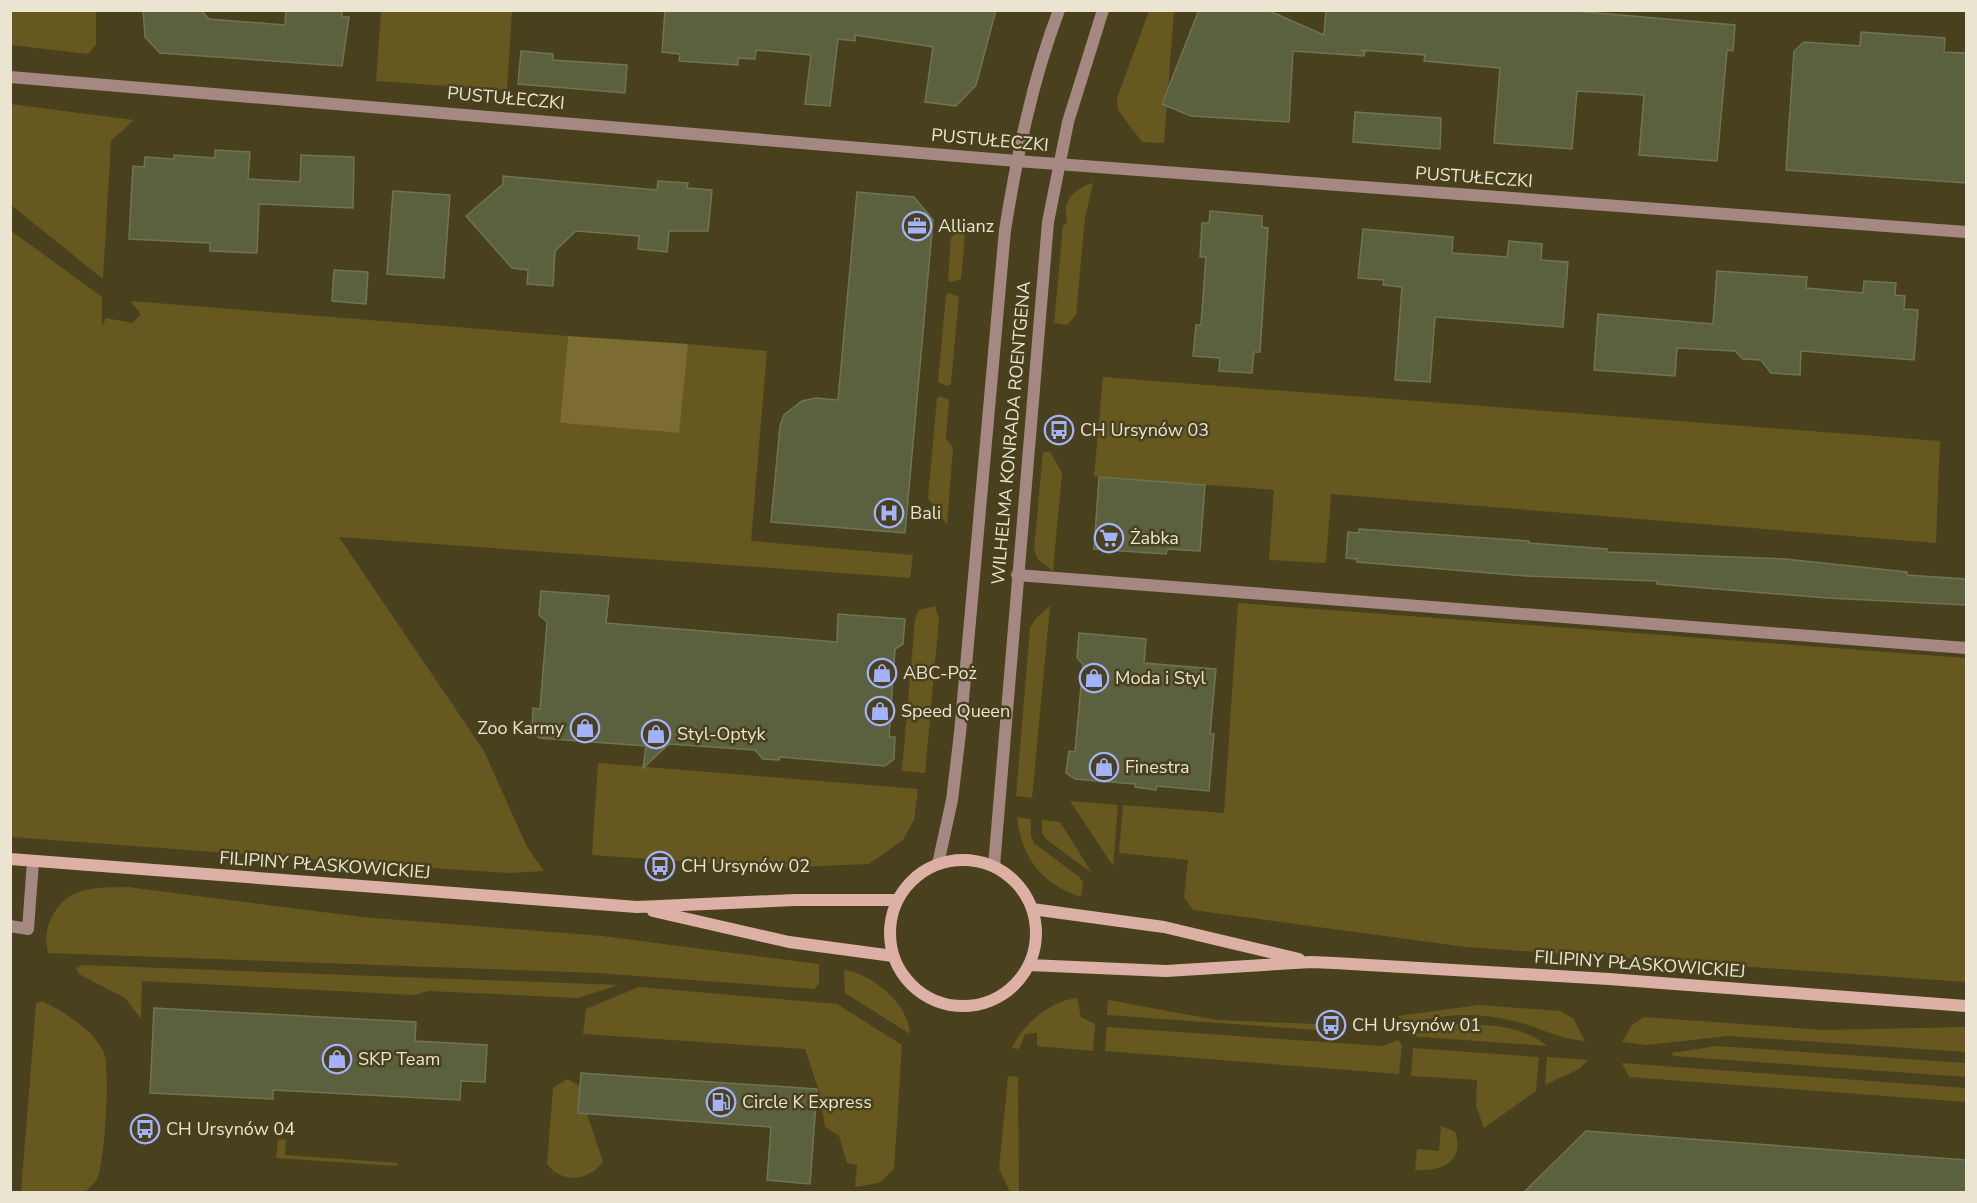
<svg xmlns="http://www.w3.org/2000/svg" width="1977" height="1203" font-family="'Nunito Sans',sans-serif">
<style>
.green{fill:#67581f}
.forest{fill:#7c6c31}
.building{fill:#5b603e;stroke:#6f7451;stroke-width:1.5}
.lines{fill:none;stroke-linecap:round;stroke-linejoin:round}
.minor{stroke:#a48881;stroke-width:12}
.tertiary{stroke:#a48881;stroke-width:12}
.secondary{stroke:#dcb0a4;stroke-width:12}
.labels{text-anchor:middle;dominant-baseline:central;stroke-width:5;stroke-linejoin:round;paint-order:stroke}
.street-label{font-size:18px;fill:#eae4d1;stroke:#49401e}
.poi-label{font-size:18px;fill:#eae4d1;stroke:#49401e;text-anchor:start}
</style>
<rect width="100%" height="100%" fill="#49401e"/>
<path class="green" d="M11,10L96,11V45L88,54L11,45Z
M381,11H512L507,90L376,81Z
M1149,11H1174L1164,143L1142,142L1118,110L1117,98Z
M10,104L134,120L111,141L103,279L11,205Z
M1093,183L1085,218L1076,315L1067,325L1054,323L1063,226L1067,223C1067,220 1066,217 1066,214C1064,197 1080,186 1093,183Z
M966,224L961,279L951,282L948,280L951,238Z
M10,230L102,297V327L106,318L132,323L141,315L131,301L568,336L560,423L678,433L688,344L767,351L751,541L913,555L910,578L339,537L484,751L527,847L544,871L511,873L461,870L11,837Z
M949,293L959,297L951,384L947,386L938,382L946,295Z
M1103,377L1940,441L1936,543L1331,494L1326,563L1269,560L1274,490L1094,476Z
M940,396L949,400L946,438L953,448L947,525L928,498L937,398Z
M1043,452H1050L1062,473L1053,571L1038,560L1034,549Z
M1238,603L1966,658V982L1466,947L1193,910L1184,897L1188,860L1119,853L1123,805L1224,813Z
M935,606L939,619L925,773L902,771L915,619L919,610Z
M1050,606L1032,798L1016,796L1030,628L1036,618Z
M598,763L918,789L914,820L903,840L869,864L773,868L592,855Z
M1070,801L1118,805L1113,866Z
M1017,817L1031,819V836L1034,843L1079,877L1083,882L1081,897C1041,884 1022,858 1017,817Z
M1042,820L1060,822L1092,873L1046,839L1042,833Z
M128,887L362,917L602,936L819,964V984L814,989L597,973L48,953C45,938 46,927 54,913C71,885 98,888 128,887Z
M83,965L619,985L577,998L428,991L415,995L142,981L141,1019L125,998L79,974L76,968Z
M846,970C874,976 908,1003 910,1034L845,993L844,971Z
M639,987L837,1004L902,1045L894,1169L879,1183L855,1187L857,1165L847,1163L839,1136L825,1127L819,1091L805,1049L583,1034L586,1009Z
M1077,998L1081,1017L1095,1024L1093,1051L1037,1046V1033L1025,1034L1019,1049L1012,1048C1023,1023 1051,1001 1077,998Z
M1108,1000L1217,1020L1316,1024V1030L1107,1015Z
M42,1001C65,1013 89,1026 103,1050C111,1064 105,1163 97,1179C95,1184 88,1189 85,1192H21L36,1004Z
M1479,1005L1560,1011L1573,1018L1585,1041C1562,1039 1549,1032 1528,1025C1487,1012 1445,1011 1405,1026L1398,1016Z
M1644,1017L1824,1030L1966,1027V1052L1728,1036L1647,1045L1622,1042L1632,1025Z
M1448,1024C1480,1024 1522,1024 1547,1046L1408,1036Z
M1107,1027L1382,1046L1398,1040L1402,1045L1399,1074L1105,1051Z
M1716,1046L1966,1063V1077L1673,1056L1672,1053Z
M1413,1048L1539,1057L1536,1091L1484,1128L1476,1106L1477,1080L1411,1076Z
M1547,1057H1548L1588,1060L1579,1069L1545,1085Z
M1622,1063L1966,1088V1102L1629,1077Z
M1008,1076L1018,1077L1019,1192H1010L999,1169Z
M567,1079L580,1086L578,1113L587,1114L603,1162C589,1181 561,1184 547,1164L553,1088Z
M1441,1126L1455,1132C1466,1162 1440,1172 1415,1170L1417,1149L1439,1151Z
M278,1139L286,1140L285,1155L398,1163L397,1166L276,1158Z"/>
<path class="forest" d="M568,336L688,344L679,433L560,423Z"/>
<path class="building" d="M143,10H201L209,19L285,25L286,10H342V17H349L342,66L160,53L145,37Z
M665,10H996L976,85L956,106L925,102L933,47L855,35V41L838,39L830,106L805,104L811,55L756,50L755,59L738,58V65L679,61L680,54L662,52Z
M1199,10H1267L1324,35L1326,10H1563L1735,25L1733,51L1727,50L1717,161L1639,155L1644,95L1577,91L1572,149L1494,143L1500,68L1424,61L1425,55L1361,50L1365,52L1364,56L1293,51L1289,122L1191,116L1162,104Z
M1861,32L1945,38L1944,52L1966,53V183L1786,170L1794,51L1804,42L1860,46Z
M521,51L553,54V60L627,65L625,93L518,84Z
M1355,112L1441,118L1440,149L1353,142Z
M215,150L250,152L248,179L300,182L301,155L354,157L353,208L259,204L257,253L210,251V243L129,239L133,166L144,167L145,157L174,159V155L215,158Z
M503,176L657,190L658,181L688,183L687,188L712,190L708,231H669L667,252L638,249L639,236L576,231L555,251L553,286L527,284L528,270L512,268L466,216L503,184Z
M393,191L450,195L444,278L387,274Z
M857,192L914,197L933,220L905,533L771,522L780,426L784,415L802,401L816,398L838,400Z
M1210,211L1262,216V227L1268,228L1260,352H1254L1252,373L1219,371L1220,358L1193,356L1196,325H1201L1206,257H1200L1202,223H1209Z
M1363,229L1453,237L1452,253L1507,257L1509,241L1542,244L1541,260L1568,262L1563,327L1435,317L1430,382L1395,380L1402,287L1383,285L1384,280L1358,278Z
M334,270L368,272L366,304L332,301Z
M1717,271L1807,277L1806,288L1863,293L1864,281L1896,283L1895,295L1905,296L1904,309L1918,310L1914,360L1801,351L1800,375L1771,373L1761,360L1743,359L1735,351L1677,348L1675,376L1594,370L1598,314L1713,324Z
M1099,477L1205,485L1200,551L1167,549L1166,554L1094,549Z
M1359,529L1529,541V543L1607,549V552L1785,559L1907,572V575L1966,579V605L1827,598L1657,584V581L1527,576L1357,562V559L1346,558L1348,532L1359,533Z
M541,591L609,596L606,623L837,642L838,614L905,619L903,644L895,649L889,737H895L894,759L885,766L780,757L779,760L763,759L755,750L669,744L643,768L646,746L539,738L532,729L533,708L540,709L547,622L539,615Z
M1079,633L1146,639L1144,663L1216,669L1210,734H1214L1209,791L1157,786L1156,790L1135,787V784L1075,779L1066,773L1069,751L1075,752L1083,664L1077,658Z
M154,1008L416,1022L415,1041L487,1045L485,1082L461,1081L460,1100L273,1090V1099L150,1093Z
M581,1073L817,1089L810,1184L767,1180L771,1127L578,1113Z
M1586,1131L1966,1160V1192H1524Z"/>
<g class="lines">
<path class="minor" d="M10,77L1017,161L1966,232
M1017,575L1966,648
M10,926L28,929L33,861"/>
<path class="tertiary" d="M938,864L952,800L960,733L1005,230C1017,156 1032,81 1059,10
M994,866L1048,222L1068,122L1103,10"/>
<path class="secondary" d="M10,859L637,907L795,900H897
M890 933a73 73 0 1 1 146 0a73 73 0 1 1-146 0Z
M1032,909L1164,927L1299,959
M653,911L789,942L893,956
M1029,965L1166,971L1311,962L1334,963L1609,979L1966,1006"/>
</g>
<defs>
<g id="office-ring" transform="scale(1.5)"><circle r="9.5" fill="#49401e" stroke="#a2b2fd" stroke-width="1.5"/><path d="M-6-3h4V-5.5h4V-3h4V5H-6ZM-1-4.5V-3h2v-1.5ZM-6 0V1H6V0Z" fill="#a2b2fd"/></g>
<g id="bus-ring" transform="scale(1.5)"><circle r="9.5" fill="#49401e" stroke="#a2b2fd" stroke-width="1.5"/><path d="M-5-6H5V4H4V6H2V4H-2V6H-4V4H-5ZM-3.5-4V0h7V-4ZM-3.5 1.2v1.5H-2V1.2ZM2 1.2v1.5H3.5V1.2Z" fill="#a2b2fd"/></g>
<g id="hospital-ring" transform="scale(1.5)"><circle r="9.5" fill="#49401e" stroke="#a2b2fd" stroke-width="1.5"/><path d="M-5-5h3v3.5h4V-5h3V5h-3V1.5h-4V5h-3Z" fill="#a2b2fd"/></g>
<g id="supermarket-ring" transform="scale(1.5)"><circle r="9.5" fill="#49401e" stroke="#a2b2fd" stroke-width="1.5"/><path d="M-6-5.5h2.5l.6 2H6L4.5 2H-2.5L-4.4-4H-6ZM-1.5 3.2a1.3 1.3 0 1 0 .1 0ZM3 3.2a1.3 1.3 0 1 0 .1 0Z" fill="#a2b2fd"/></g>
<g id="shop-ring" transform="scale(1.5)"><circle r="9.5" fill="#49401e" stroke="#a2b2fd" stroke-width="1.5"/><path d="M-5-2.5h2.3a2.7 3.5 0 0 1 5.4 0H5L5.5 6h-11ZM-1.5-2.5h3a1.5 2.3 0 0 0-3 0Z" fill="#a2b2fd"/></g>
<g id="fuel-ring" transform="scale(1.5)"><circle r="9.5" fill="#49401e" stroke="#a2b2fd" stroke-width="1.5"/><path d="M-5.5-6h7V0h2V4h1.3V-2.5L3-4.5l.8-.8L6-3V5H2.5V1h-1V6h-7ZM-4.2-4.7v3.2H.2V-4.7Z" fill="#a2b2fd"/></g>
</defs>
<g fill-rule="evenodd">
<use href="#office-ring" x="917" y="226"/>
<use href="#bus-ring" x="1059" y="430"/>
<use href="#hospital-ring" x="889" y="513"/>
<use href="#supermarket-ring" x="1109" y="538"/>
<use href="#shop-ring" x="882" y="673"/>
<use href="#shop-ring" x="1094" y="678"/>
<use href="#shop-ring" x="880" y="711"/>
<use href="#shop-ring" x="585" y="728"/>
<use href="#shop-ring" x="656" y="734"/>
<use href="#shop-ring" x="1104" y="767"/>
<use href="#bus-ring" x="660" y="866"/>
<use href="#bus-ring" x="1331" y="1025"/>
<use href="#shop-ring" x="337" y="1059"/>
<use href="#fuel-ring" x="721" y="1102"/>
<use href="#bus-ring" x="145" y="1129"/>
</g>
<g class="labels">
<g class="street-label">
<text transform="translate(506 98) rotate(5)">PUSTUŁECZKI</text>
<text transform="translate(990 140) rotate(5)">PUSTUŁECZKI</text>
<text transform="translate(1474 177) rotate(4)">PUSTUŁECZKI</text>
<text transform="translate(1011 433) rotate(-85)">WILHELMA KONRADA ROENTGENA</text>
<text transform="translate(325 865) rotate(4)">FILIPINY PŁASKOWICKIEJ</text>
<text transform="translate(1640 964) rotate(4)">FILIPINY PŁASKOWICKIEJ</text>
</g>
<g class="poi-label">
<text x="938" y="226">Allianz</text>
<text x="1080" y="430">CH Ursynów 03</text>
<text x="910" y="513">Bali</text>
<text x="1130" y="538">Żabka</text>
<text x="903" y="673">ABC-Poż</text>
<text x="1115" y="678">Moda i Styl</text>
<text x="901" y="711">Speed Queen</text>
<text x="564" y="728" text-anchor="end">Zoo Karmy</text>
<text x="677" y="734">Styl-Optyk</text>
<text x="1125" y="767">Finestra</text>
<text x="681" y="866">CH Ursynów 02</text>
<text x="1352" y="1025">CH Ursynów 01</text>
<text x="358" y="1059">SKP Team</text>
<text x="742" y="1102">Circle K Express</text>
<text x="166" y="1129">CH Ursynów 04</text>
</g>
</g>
<rect width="1977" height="1203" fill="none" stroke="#eae4d1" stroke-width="24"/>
</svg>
